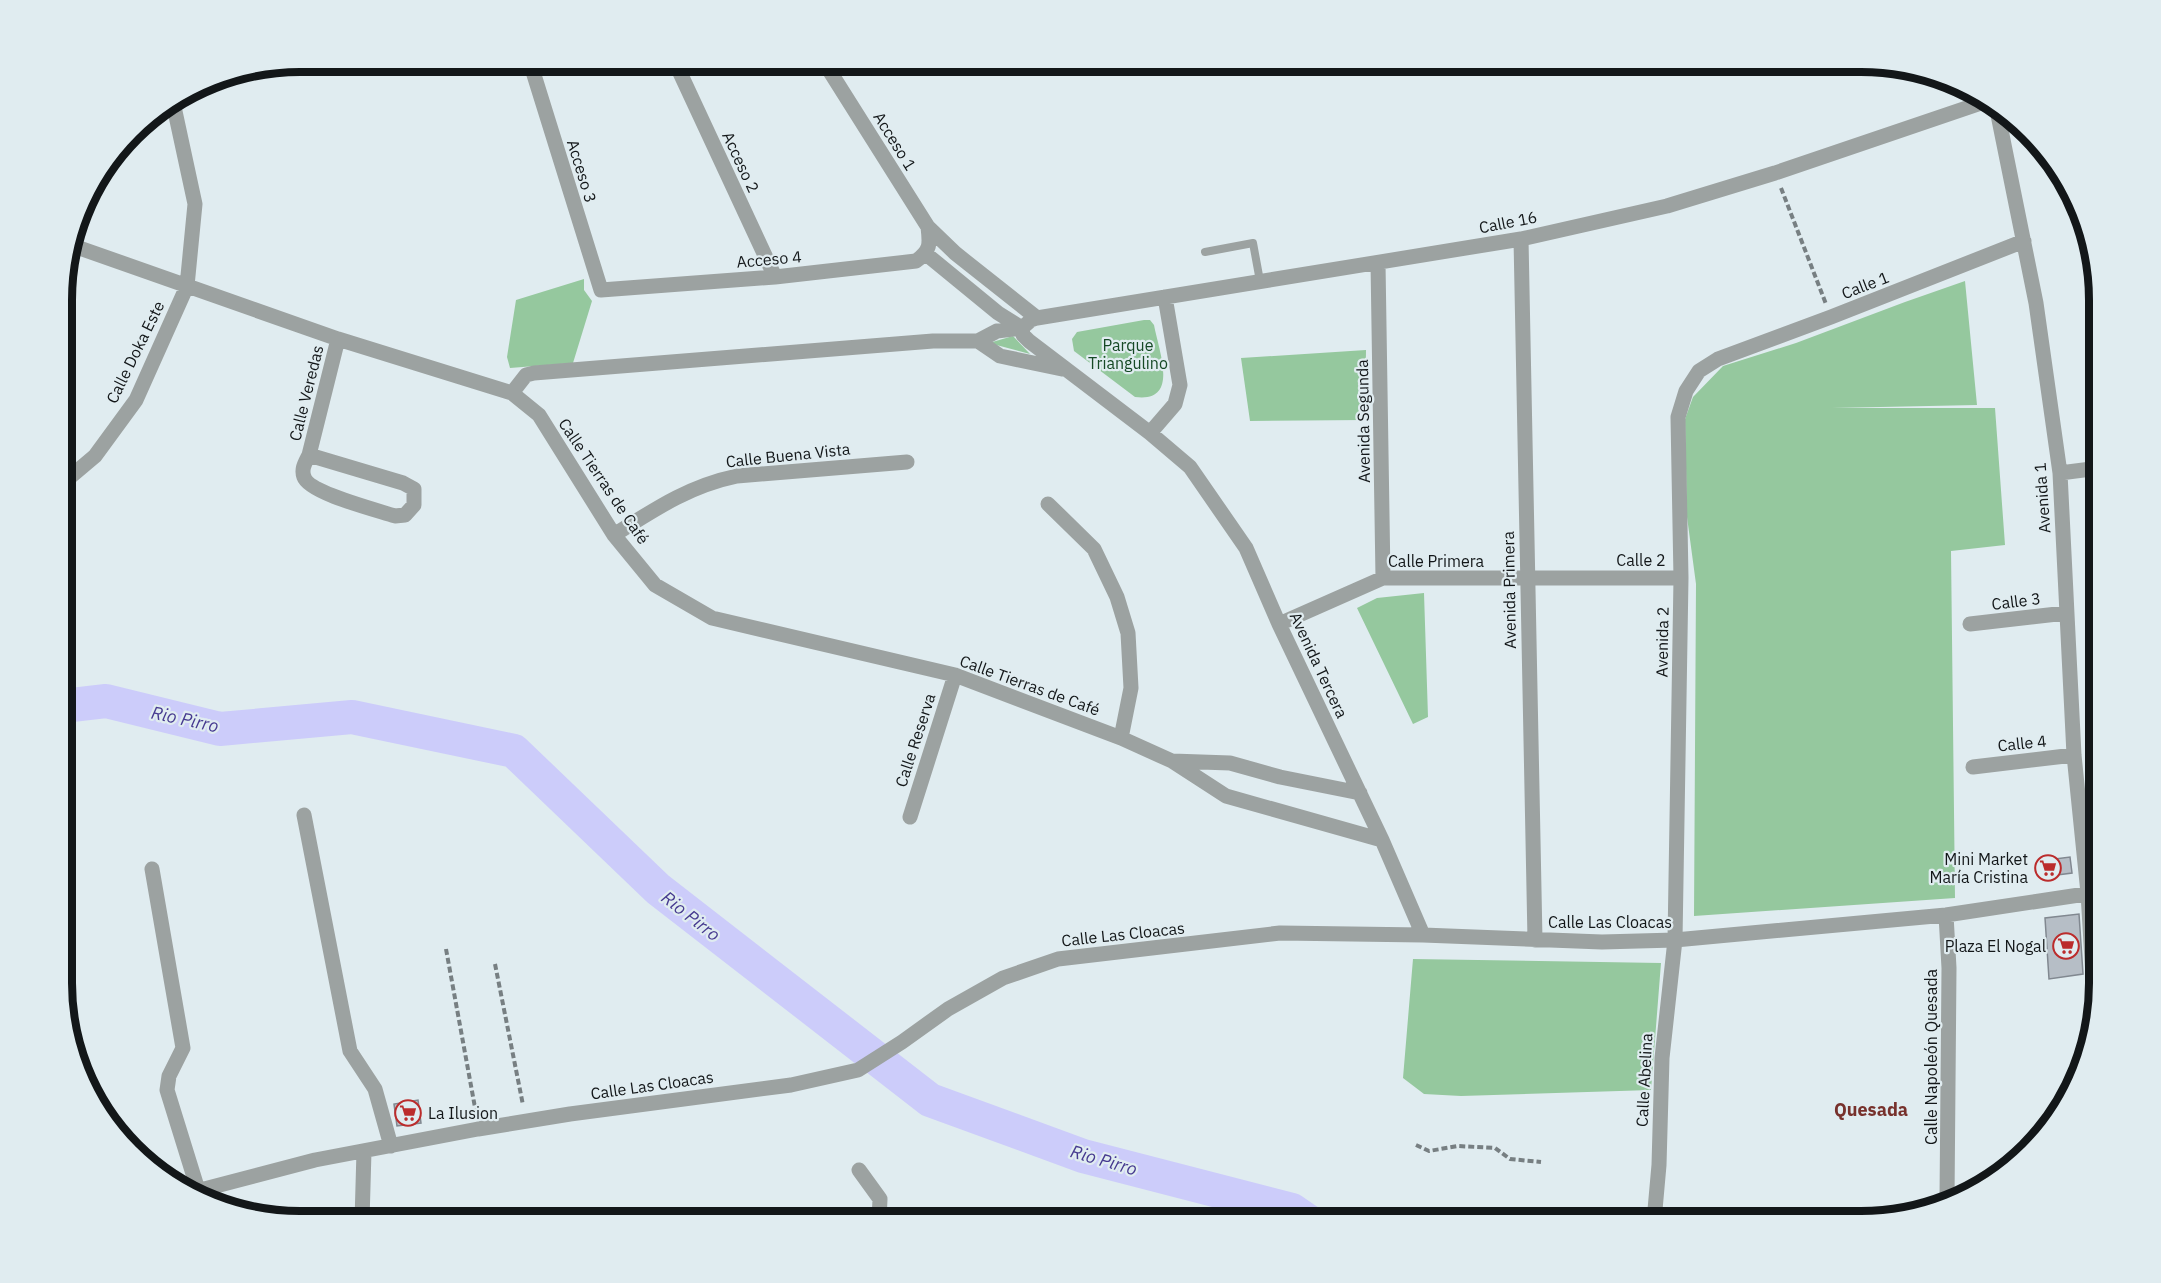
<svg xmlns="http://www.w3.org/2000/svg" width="2161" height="1283" font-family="'IBM Plex Sans',sans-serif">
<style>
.green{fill:#95c89e}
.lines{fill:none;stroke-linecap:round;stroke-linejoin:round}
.river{stroke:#ccccfa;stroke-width:34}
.building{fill:#b6bec6;stroke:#818890;stroke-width:1.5}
.path{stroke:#777f82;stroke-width:4;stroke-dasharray:6 3;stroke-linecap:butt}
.service{stroke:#9ca2a1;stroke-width:8}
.minor{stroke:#9ca2a1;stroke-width:15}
.labels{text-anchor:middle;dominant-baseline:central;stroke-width:4.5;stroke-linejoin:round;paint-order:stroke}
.street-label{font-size:16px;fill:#131719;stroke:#e0ecf0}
.park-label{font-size:16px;fill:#164925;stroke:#e0ecf0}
.poi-label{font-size:16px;fill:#131719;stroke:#e0ecf0;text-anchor:end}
.water-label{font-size:18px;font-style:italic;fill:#463a90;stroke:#e0ecf0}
.neighbourhood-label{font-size:18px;font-weight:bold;fill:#77312c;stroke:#e0ecf0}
.rim{fill:none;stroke:#131719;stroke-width:8}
</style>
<rect width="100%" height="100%" fill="#e0ecf0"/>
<path class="green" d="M465,62H514L469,73Z
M584,279V290L592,301L573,363L510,368L507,357L516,300Z
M1965,281L1977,405L1832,408H1995L2005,545L1951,551L1955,898L1694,916L1696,584L1687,517L1685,419L1693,397L1723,366L1796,343L1905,302Z
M1144,320H1150L1154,325C1159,352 1180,403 1135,397L1074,351L1072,339L1077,332Z
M1013,336L1030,354L989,343Z
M1366,350L1365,420L1250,421L1241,358Z
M1424,593L1428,717L1413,724L1357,608L1377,598Z
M1413,959L1661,963L1651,1090L1461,1096L1424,1094L1403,1078Z"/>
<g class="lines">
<path class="river" d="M63,706L106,701L220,729L352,717L514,751L658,889L930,1100L1083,1156L1292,1210L1308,1221"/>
</g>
<path class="building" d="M2070,857L2072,873L2042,877L2040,861Z
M2079,914L2083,974L2049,979L2045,918Z
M418,1100L421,1123L397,1126L394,1104Z"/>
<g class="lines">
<path class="path" d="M1781,188L1826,304
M446,949L476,1113
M495,964L523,1105
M1416,1145L1429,1151L1458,1146L1495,1148L1510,1159L1541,1162"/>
<path class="service" d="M1205,252L1253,243L1260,281"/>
<path class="minor" d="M530,62L601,290L775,277L916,261C931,250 930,244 928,227L824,62
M675,62L775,277
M1996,105L2036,303L2060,473L2074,755L2088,893L2095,1010
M928,227L955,253L1037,318
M1521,239L1535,940
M71,245L338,339L512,393L539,415L614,535L655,585L712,618L955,675L1121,738L1172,761L1226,796L1382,840
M926,254L998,313L1022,328
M1378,263L1383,578
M1022,328L1031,320L1037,318L1521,239L1667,206L1775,173L1990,100
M1022,328L1023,335L1029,341L1150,433L1190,467L1246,548L1279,624L1382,840L1423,935
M978,341L997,331L1022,328
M512,393L526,375L534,373L933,341H978L1000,356L1062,369
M1150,433L1175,404L1180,385L1165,297
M309,455L403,483L414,489V505L405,515L395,516C377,510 309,493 304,477C301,469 305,463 309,455L338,339
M2060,473L2099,468
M63,483L95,456L136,400L187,286L195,204L173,102
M1048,504L1094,549L1117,597L1128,633L1131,688L1121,738
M614,535C655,509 689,486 737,476L907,462
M1279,624L1383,578H1681
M1970,624L2066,613
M1172,761L1230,763L1280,777L1360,793
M1973,767L2074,755
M304,815L350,1051L375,1089L391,1146
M910,817L955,675
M152,869L183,1048L169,1076L167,1090L198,1190
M1946,915L1949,968L1947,1200
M859,1170L880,1199L879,1221
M189,1193L315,1160L478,1129L570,1114L791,1085L858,1070L902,1042L948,1009L1003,978L1058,959L1280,933L1423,935L1602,942L1675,940L1946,915L2099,892
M362,1221L364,1151
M1654,1221L1659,1165L1662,1058L1675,940L1681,578L1678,417L1686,391L1699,371L1718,359L1831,317L2024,241"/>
</g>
<defs>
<g id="supermarket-ring" transform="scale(1.35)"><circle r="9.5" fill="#e0ecf0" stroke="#bb2c2c" stroke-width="1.5"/><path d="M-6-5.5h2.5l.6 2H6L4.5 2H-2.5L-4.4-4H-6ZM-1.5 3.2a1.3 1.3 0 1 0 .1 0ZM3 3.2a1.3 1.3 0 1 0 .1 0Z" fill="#bb2c2c"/></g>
</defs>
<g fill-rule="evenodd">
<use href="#supermarket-ring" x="2048" y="868"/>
<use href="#supermarket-ring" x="2066" y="946"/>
<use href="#supermarket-ring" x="408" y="1113"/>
</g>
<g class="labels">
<g class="street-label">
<text transform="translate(895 141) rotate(58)">Acceso 1</text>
<text transform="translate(741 162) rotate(65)">Acceso 2</text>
<text transform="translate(582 171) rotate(73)">Acceso 3</text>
<text transform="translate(1508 222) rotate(-11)">Calle 16</text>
<text transform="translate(769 259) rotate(-5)">Acceso 4</text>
<text transform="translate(1865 285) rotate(-21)">Calle 1</text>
<text transform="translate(135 352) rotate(-64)">Calle Doka Este</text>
<text transform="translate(306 393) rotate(-76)">Calle Veredas</text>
<text transform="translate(1363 421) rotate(-91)">Avenida Segunda</text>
<text transform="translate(788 455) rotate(-6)">Calle Buena Vista</text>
<text transform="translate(604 481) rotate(56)">Calle Tierras de Café</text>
<text transform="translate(2042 498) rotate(-94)">Avenida 1</text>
<text x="1641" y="560">Calle 2</text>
<text x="1436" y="561">Calle Primera</text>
<text transform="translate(1509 590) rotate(-91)">Avenida Primera</text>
<text transform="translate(2016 601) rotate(-7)">Calle 3</text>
<text transform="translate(1662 642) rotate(-89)">Avenida 2</text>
<text transform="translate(1319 665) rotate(65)">Avenida Tercera</text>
<text transform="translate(1030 685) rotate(20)">Calle Tierras de Café</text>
<text transform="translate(915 740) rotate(-72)">Calle Reserva</text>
<text transform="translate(2022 743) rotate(-6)">Calle 4</text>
<text x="1610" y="922">Calle Las Cloacas</text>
<text transform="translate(1123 934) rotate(-6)">Calle Las Cloacas</text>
<text transform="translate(1931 1057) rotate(-90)">Calle Napoleón Quesada</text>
<text transform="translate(1644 1080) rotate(-87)">Calle Abelina</text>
<text transform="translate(652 1085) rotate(-8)">Calle Las Cloacas</text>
</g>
<g class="park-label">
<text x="1128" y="345">Parque<tspan x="1128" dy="18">Triangulino</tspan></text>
</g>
<g class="poi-label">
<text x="2028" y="859">Mini Market<tspan x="2028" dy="18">María Cristina</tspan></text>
<text x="2046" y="946">Plaza El Nogal</text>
<text x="428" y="1113" text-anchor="start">La Ilusion</text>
</g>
<g class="water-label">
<text transform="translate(185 719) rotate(12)">Rio Pirro</text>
<text transform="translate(691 916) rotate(38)">Rio Pirro</text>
<text transform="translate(1104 1160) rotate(16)">Rio Pirro</text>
</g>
<g class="neighbourhood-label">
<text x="1871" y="1109">Quesada</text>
</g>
</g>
<path d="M0 0H2161V1283H0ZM300 72H1861A228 228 0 0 1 2089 300V983A228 228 0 0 1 1861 1211H300A228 228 0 0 1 72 983V300A228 228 0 0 1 300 72Z" fill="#e0ecf0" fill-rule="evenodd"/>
<path class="rim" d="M300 72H1861A228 228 0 0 1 2089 300V983A228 228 0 0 1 1861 1211H300A228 228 0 0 1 72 983V300A228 228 0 0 1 300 72Z"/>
</svg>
